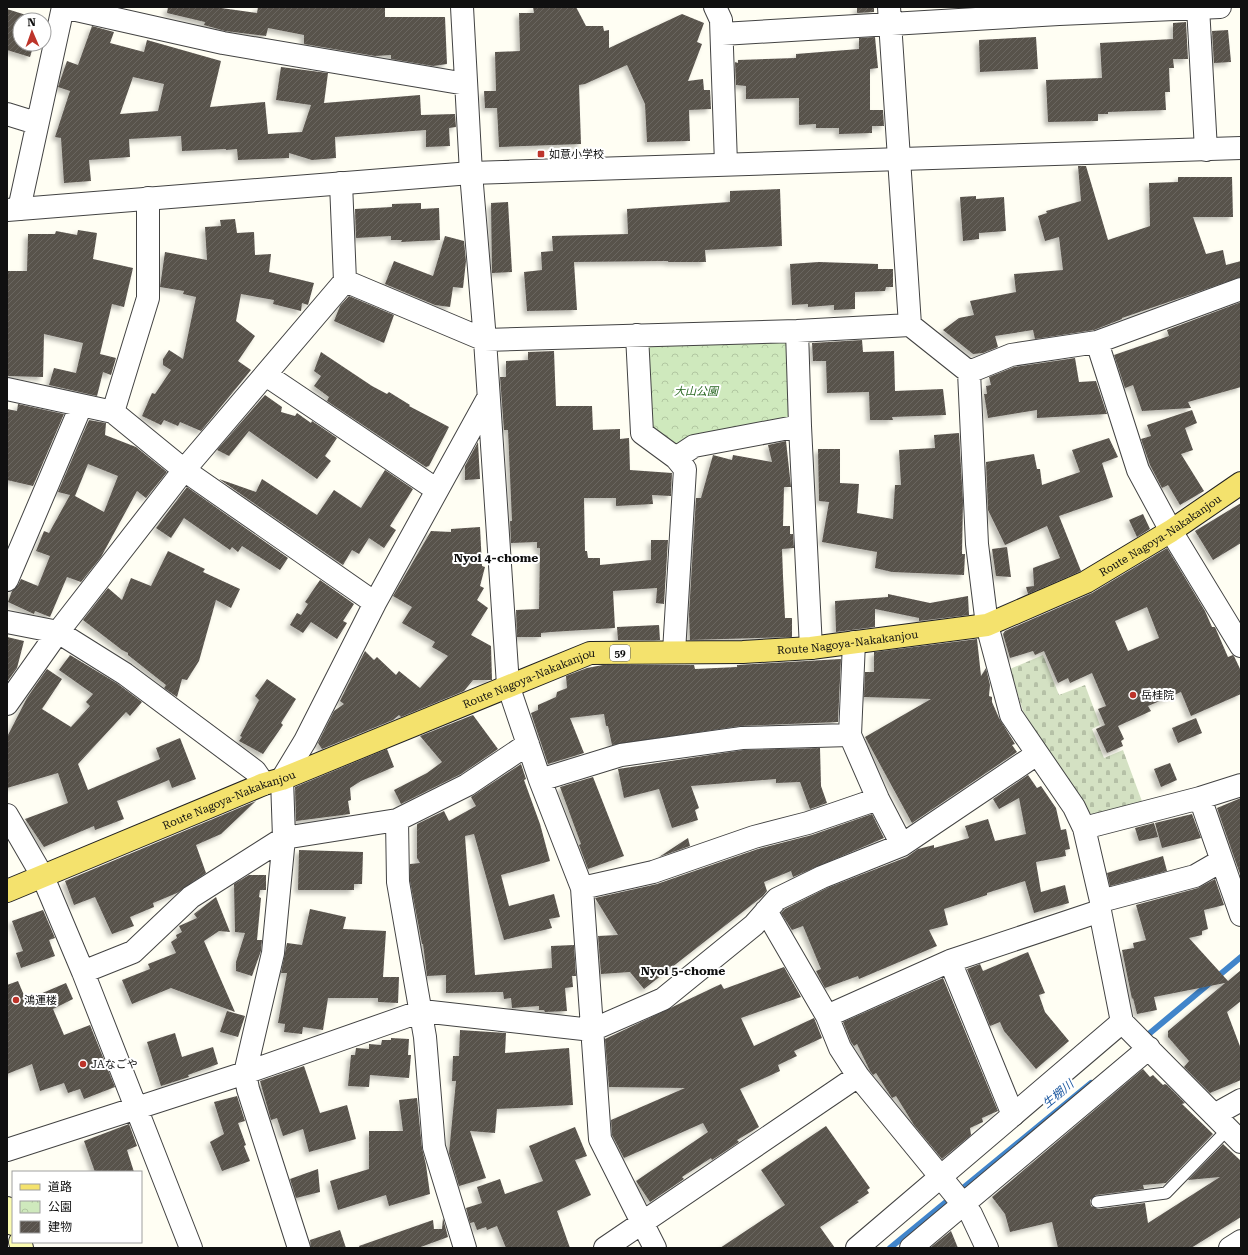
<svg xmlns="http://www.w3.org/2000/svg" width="1248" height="1255" font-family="'Roboto Serif','Noto Sans JP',serif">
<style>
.cemetery{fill:url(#cemetery-stones)}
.park{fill:url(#park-crowns)}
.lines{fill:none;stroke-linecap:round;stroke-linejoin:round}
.stream{stroke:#4185ca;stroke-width:6}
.building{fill:url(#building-hatch);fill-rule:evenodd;filter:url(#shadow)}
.service-casing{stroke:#434343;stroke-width:13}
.minor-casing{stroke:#434343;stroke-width:24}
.tertiary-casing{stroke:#434343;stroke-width:24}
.secondary-casing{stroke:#323232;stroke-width:24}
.primary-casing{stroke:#212121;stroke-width:24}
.service{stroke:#fff;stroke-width:11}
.minor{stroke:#fff;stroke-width:22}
.tertiary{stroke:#fff;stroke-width:22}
.secondary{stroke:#fcfcb0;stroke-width:22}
.primary{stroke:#f4e26d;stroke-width:22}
.poi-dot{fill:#bd342a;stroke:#fff;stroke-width:1.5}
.labels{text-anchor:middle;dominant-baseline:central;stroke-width:4;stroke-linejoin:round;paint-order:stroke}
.shield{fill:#fff;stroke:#585858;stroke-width:1}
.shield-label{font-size:10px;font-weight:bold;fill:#101010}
.poi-label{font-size:11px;fill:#101010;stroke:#fff;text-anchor:start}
.park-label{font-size:11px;font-style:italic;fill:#286721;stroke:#fff}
.street-label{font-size:11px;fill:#101010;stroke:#fff}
.neighbourhood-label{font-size:12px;font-weight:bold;fill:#101010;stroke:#fff}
.water-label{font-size:12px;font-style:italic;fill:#1b579f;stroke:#fff}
</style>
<defs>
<pattern id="cemetery-stones" width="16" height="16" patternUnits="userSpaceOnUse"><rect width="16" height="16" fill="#d4e1c3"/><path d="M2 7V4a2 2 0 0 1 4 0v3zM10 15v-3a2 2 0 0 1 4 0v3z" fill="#b5c0a6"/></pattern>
<pattern id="park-crowns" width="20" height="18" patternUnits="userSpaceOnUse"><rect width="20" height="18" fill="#cfe9bd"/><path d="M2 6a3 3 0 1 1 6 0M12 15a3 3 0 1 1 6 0" fill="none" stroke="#b1c7a1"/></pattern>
<pattern id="building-hatch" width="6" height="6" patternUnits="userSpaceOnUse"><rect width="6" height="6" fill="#58524c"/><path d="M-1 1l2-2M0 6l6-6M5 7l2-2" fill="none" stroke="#6b6661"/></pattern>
<filter id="shadow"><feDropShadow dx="-3.5" dy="3.5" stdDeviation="2" flood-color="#0004"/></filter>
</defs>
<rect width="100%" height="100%" fill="#fffef3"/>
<path class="cemetery" d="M1043,655L1059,695L1085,685L1100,725L1092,729L1104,758L1123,750L1143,804L1093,815L1086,811L1023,711L1010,669Z"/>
<path class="park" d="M785,338L791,345L794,416L676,445L649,426L643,351L649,344Z"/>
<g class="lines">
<path class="stream" d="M1144,1038L1241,957
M890,1248L1091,1083"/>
</g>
<path class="building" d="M168,7H214L257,13L258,7H385V17H445L447,64L433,66L391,59V55L375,56L304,44V35L268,28L266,36L225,31L204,25L205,22L167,13Z
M533,7H576L586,26H603L604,31L609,30V48L682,14L704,23L697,42L702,44L688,81L703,79L704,90H710L711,109L689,110L690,141L647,142L645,104L627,65L585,84L579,85L581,144L499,147L497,108H485L484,91H496L495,52L520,51L519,13H534Z
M857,7H874V12L857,13Z
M7,9L42,20H20V44H34L30,57L7,50Z
M1186,22L1188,59H1173L1174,68H1169L1170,92H1165L1166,110L1108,112V114H1098V121L1048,122L1046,80L1102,78L1100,43L1173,39V23Z
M92,26L114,32L110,43L144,52L147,40L221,61L210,107L265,102L268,134L302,132L311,105L276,100L281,67L328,73L324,103L420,95L421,115L455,114L456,127L449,128L450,146L426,147V130L335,137L336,158L312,160L289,153V158L238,160L237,149L226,150V149L182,151L181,136L129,139L130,157L89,160L91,181L64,183L61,138L55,137L70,91L58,87L67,61L78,65ZM133,77L164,84L158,111L120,114Z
M1228,30L1231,62L1214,63L1212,31Z
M875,37L878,68L870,69V110H883L884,126H872V133L839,134V128H816V124L799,125V98L746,99V86L736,85L735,62L738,63V60L796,58V54L859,49V38Z
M1036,37L1038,69L980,72L979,40Z
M1078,166H1086L1108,240L1150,226L1149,183L1178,182V177H1232L1233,217H1193L1206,254L1223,250L1226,265L1241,261V277L1122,318V319L1094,330L1035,339L1033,330L995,336L998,347L983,353L973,354L943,330L959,318L974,315L970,301L1016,292L1014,274L1063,270L1059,237L1045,241L1038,216L1047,213L1046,211L1081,201Z
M780,189L782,246L705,250L706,262H668V261L574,262L577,310L527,311L524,272L542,270L541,252L553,251L552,236L628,234L627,209L730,202V191Z
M976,196V199L1004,197L1006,231L979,233V239L963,241L960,197Z
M508,202L512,272L492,273L491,203Z
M421,203V209L439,208L440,240L401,242L402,240H391V236L356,238L355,209L392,207V204Z
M235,219L237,233L254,232L255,255L271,254L269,272L314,283L308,305L302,303L301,311L273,304L274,300L241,294L236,321L255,336L238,361L251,370L201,431L180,422L178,426L164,420L161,425L142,416L152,393L155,394L171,370L163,365V359L169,350L183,359L196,297L183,294L184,291L160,287L165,252L207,260L205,227L221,226L220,220Z
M78,230L97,233L93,259L133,268L124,307L112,304L100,354L116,358L111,375L103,372L97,396L49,385L54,368L76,373L83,343L44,334L43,377L7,376V271H27L28,234H55L56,231L77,235Z
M445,236L464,241L466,261L463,288L453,287L450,307L435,305L385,284L394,261L433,276Z
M819,262L878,264V269H893V287H886L885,291L855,292V309L834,310V305L808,307V304L792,305L790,264Z
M349,296L394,315L384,343L334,321L340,306Z
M1241,302V387L1188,402L1191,408L1142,411L1133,385L1125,388L1114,355L1169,336L1167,330Z
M862,340L863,352L894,351L895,391L943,389L946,415L892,417L893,420H870L869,392L827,393L826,361H813L812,343Z
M554,351L556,406H592L593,430L620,429V439L629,438L630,470L672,473L671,496L652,495L653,504L616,506V498H584L585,551H587L588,558H600V565L651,560V540H668L664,604L656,603L657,588L613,591L615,628L551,632L541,633V637H517L516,610L539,609L540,548H537V542L511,543L510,521H512L508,430H504L500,377H506V361L528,360V352Z
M321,352L372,386L387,394L389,392L410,405L409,406L449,427L429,466L426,467L327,401L329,397L314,386L321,376L314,371Z
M1075,358L1079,382L1096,381L1107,414L1037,418V410L988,418L984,394H987L986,386L991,385L989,377L1014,367Z
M265,395L282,407L281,412L295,416L297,413L311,423L312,421L337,438L325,456L331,461L317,479L249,431L229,456L217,450Z
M18,404L64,414L33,486L7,480V409L17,411Z
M1192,410L1197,423L1185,428L1193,450L1181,454L1204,491L1180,505L1168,485L1162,488L1150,465L1141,439L1151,436L1147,425Z
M89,420L106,423L105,435L136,447L167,472L146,498L137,491L101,557L81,582L67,577L50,617L35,611L34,614L8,602L12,591L18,585L21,579L38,586L50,556L36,551L44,531L49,533L70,495L58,492ZM88,464L118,476L104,512L75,496Z
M959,433L963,501L962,554H965L964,575L892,572L875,568L877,552L822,542L829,502L819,501L818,449H840V483L859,484L857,513L893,519L895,485H901L899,450L935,448L934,435Z
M1109,438L1118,457L1102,463L1113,497L1059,516L1081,571L1028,594L1026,587L1034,586L1033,568L1060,558L1047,526L1005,545L988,510L986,462L1034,454L1037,469H1040L1042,485L1080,472L1072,450Z
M786,441L791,487H784L783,526H790V534H793L794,548L782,549L783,576L785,618H792V637L690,640L689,614L696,498H701L713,455L732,460L733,455L772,462L768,445Z
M478,442L480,479L465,480V466Z
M385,470L413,489L390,526L396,530L384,548L369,538L359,554L352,550L343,565L219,479L256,492L262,479L317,515L334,490L361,508Z
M187,487L288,558L280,570L242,546L238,552L232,547L230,550L184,518L171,538L156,528Z
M1241,503V543L1213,560L1195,531Z
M1143,514L1150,529L1137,537L1129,520Z
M480,527L482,566L485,567L480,586L484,588L477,600L488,608L471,635L491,646L492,680H473L464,691L401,717L399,715L393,720L322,749L318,743L334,711L344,704L340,701L365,651L374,660L377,657L396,675L399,671L420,688L448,656L432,647L435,642L402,623L412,607L393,596L431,531L451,532V529Z
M1007,547L1011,577L996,576L992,549Z
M1167,548L1205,611L1212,627H1215L1228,657L1233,655L1234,656L1241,671V694L1191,716L1181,692L1148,706L1151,711L1118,726L1124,739L1121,741L1123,746L1107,753L1096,729L1105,725L1098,709L1106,706L1092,673L1070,683L1068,678L1058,683L1044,651L1035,655L1033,651L1010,658L1003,634L1005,631L1092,593ZM1147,607L1159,638L1128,651L1115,621Z
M168,551L205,569L203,572L240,589L231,608L216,600L199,661L187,680L182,679L177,697L164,688L166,685L128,655V653L122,650L83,620L108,588L122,600L131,578L151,586Z
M320,580L354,604L343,621L347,623L337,639L311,622L303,633L290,625L297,613L301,615L308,604L305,602Z
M888,594L930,603L968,596L969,615L919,621V618L875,609V627L836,632L835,601L888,597Z
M659,625L660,640H618L617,627Z
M7,637L24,641L17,668L7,682Z
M977,639L981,676L986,668L990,685L989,696L992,697V702L999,718L1015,744L1012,745L1017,752L912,823L865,737L931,699L864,697L865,672H874V652Z
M70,655L118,684L142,702L130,716L126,712L78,764L88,790L160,759L156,748L180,738L196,779L172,788L169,780L117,801L124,819L95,830L94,826L44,847L25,819L68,803L58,773L7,788V737L27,698L47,669L62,679L42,709L71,727L90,706L86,702L93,694L59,670Z
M841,659L838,722L740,726L612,745L608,726H606L604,714L570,718L584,753L548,764L531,713L538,710V705L556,697L557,692L567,688L566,676L587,668L603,665H694L695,669L737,667V665Z
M267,679L296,699L281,723L283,725L263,754L239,741L242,737L240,736L259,700L255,696Z
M473,715L498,749L461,774L401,804L394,790L427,773L442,762L420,736Z
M1196,718L1202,733L1178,743L1172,728Z
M820,748L821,786L827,803L810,809L800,782L776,783V779L691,786L699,808L695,810L698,820L672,828L659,789L624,798L618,769L743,750Z
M387,749L394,767L361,781L350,788L351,800L348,801L350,814L296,821L295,787Z
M1170,763L1177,780L1161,787L1154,769Z
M521,764L526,779L524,780L540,824L550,861L501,875L509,906L554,894L560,917L549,919L552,928L504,940L474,834L465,836L475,975L552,968L551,946L574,945L576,976H572L573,987L565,988L567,1011L545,1012L544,1010H539V1006L512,1008L511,998L504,999L503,992L446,993V975L427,976L423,944H422L410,881V864L420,863L417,858V824L444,811L449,821L476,806L471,797Z
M1028,775L1037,788L1041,786L1056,808L1061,830L1066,829L1070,849L1065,850L1066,856L1036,862L1041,892L1065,885L1069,903L1034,913L1025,881L987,893V895L944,909L948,925L929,930L937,946L859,979L858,976L825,988L816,971L821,969L803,926L792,930L781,913L785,909L827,888L907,857L918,849L934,845V848L969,838L965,826L988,819L995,841L1026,834L1019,798L999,809L993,799Z
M593,777L624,856L588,869L579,845L581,844L560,787Z
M1241,798V877L1217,808Z
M256,801L221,834L196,845L206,873L177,893L153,903L154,907L130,917L134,926L112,934L95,897L74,905L65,881Z
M872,814L884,838L793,877L791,871L764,882L767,891L763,896L644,989L630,972L601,974L598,936L618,935L595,898L657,884L758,849L812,835Z
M1192,814L1201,838L1162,848L1155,823Z
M1154,823L1158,837L1139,841L1135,828Z
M688,838L690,846L659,857Z
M299,850L363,852L362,884H354V890H298Z
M1163,856L1167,871L1110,886L1107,873Z
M249,875H266V890H260L259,897L261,898L257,940H262L261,951L252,976L236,971V962L245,933L235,932L234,884Z
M1215,879L1224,905L1204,910L1208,929L1202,931V935L1189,938L1228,981L1241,970V1001L1227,1012L1241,1049V1080L1210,1093L1184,1067L1189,1061L1168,1037V1031L1225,983L1154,997L1157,1010L1137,1014L1133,998L1132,999L1122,950L1134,948L1133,943L1146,940L1136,905L1198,888Z
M216,897L230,932L219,931L204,941L235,1012L171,988L132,1004L122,980L150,969L148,964L176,953L171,942L177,938L176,935L182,932L179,926L197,918L194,914Z
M310,909L346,917L343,929L386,931L383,977H399L398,1003L378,1002V998H328L323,1030L303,1027L302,1034L284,1032L285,1024L278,1023L287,973H281L287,943L302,945Z
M43,910L55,938L49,940L55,956L21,968L16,953L23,951L12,921Z
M1028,952L1045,993L1039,995L1045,1012L1069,1041L1036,1069L1004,1031L1000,1022L990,1026L967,969L980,964L983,971Z
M784,967L801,997L741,1018L754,1046L814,1018L822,1038L794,1051L797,1056L778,1065L780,1071L740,1089L759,1127L737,1140L739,1142L712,1160L711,1158L682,1177L684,1179L650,1202L636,1181L708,1132L703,1123L624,1158L612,1135L611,1120L685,1088L609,1087L605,1039L721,984L724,989Z
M943,978L998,1111L982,1118L983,1122L970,1128L971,1135L942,1159L914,1125L896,1096L892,1098L876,1073L873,1075L870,1071L857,1044L854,1046L851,1042L843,1022Z
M18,981L26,1000L66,983L73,999L53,1009L64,1035L90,1025L115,1087L84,1099L80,1089L68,1093L64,1083L40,1091L32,1064L7,1074V985Z
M227,1011L245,1016L238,1037L220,1032Z
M460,1030L506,1033L505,1053L569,1048L573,1105L497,1109L495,1133L470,1131L486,1178L459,1186L449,1153L456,1081H452L453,1056H459Z
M175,1033L182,1057L213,1047L218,1064L188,1075L189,1077L161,1086L147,1042Z
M391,1038L409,1039L408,1055H411L409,1078L370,1075L369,1087L348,1086L351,1055H355L356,1048L369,1049V1044L381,1045L382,1040H391Z
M304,1066L320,1113L347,1105L356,1139L309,1152L303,1129L283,1136L277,1118L271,1120L260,1081Z
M1143,1069L1150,1077L1153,1075L1163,1085L1165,1084L1167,1085L1185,1103L1182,1104L1213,1134L1166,1183L1143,1185L1144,1189L1096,1195L1090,1200L1091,1206L1098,1209L1145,1203L1148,1223L1220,1177L1188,1180L1223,1144L1241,1161V1217L1191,1248H1058L1052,1222L1010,1232L1005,1214L992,1197Z
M237,1096L245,1121L238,1123L246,1145L244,1146L250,1161L222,1171L210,1142L224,1134L214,1102Z
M417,1098L422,1148L426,1165L430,1194L389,1206L386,1195L338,1210L330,1181L369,1169V1131H403L399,1100Z
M129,1124L137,1146L127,1150L134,1172H95L84,1141Z
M826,1126L870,1188L867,1190L869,1193L857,1201L859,1202L820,1227L835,1248H720L785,1205L761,1170Z
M575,1127L587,1156L575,1160L591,1195L557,1211L570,1248H506L497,1226L487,1230L486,1227L477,1230L474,1222L470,1223L466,1208L482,1203L477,1187L500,1179L505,1194L543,1181L529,1146Z
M318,1169L320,1192L296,1198L290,1179Z
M443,1218L448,1237L418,1248H360L359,1246L433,1220L434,1229H442Z
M340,1230L346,1248H311L310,1240Z
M951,1231L958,1248H930Z"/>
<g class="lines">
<g class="service-casing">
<path id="service" d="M1097,1202L1166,1193L1228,1129"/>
</g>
<g class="minor-casing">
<path id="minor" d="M63,7L223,43L466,84
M462,7L471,173L485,340L508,685L540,780L582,888L600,1139L655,1248
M715,7L721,20L726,164
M889,7L910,325L969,372L977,544L987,625L1011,715L1074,807L1084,828L1101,901L1100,911L1122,1022L1241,1142
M1198,7L1206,150
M722,34L1059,14L1220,7
M7,114L36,123
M19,209L63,7
M345,281L485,340L797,331L910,325
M797,331L800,426L811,648
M637,335L642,433L676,458L685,469L674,652
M1097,342L1138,470L1171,531L1241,646
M969,372L1011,355L1097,342L1241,289
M266,375L437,490
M7,389L113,412L184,470L375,603
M113,412L148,298V198
M676,458L694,446L800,426
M7,580L81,406
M7,622L58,632L125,674L255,771L264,784
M7,704L58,632L184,470L345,281L341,183
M850,735L854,642
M540,780L621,755L742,738L850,735L878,799L902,845
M1200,798L1241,915
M7,815L43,877L83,972L191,1248
M397,820L398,882L425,1037L434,1147L465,1248
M1084,828L1200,798L1241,785
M582,888L653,872L754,837L808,823L878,799
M1101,901L1195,876L1221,861
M766,911L827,1016L840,1048L858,1076
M83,972L133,952L191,897L284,838L397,820L467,785L528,744
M827,1016L950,961
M1013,1115L950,961L1100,911
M1214,1115L1241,1100
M7,1150L245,1073L422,1011L592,1030L663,999L754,925L777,899L822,877L902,845L1037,754
M299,1248L248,1089L245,1073L273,953L284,838L282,779L305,741L375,603L488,398
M605,1248L858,1076L971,1214L987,1248
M911,1248L1149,1048
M1230,1248L1241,1241"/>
</g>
<g class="tertiary-casing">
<path id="tertiary" d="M7,210L471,173L1241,148
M857,1248L1122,1022"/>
</g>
<g class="secondary-casing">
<path id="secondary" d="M7,1208L13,1224
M20,1242L22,1248"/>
</g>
<g class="primary-casing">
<g id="primary">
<path id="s1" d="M7,891L264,784L282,779L590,653L743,652L811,648L987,625L1086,582L1171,531L1241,483"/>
</g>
</g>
<use href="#service" class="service"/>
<use href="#minor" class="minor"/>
<use href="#tertiary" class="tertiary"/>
<use href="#secondary" class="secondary"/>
<use href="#primary" class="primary"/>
</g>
<g class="poi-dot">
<rect x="537" y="150" width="8" height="8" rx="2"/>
<circle cx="1133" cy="695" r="4"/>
<circle cx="16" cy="1000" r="4"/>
<circle cx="83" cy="1064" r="4"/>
</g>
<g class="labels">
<rect class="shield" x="610" y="645" width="20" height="16" rx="3"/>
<g class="shield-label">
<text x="620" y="653">59</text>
</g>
<g class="poi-label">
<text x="549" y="154">如意小学校</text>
<text x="1141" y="695">岳桂院</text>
<text x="24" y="1000">鴻運楼</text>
<text x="91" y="1064">JAなごや</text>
</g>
<g class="park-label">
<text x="696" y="391">大山公園</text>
</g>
<g class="street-label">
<text stroke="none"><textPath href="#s1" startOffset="1224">Route Nagoya-Nakakanjou</textPath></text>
<text stroke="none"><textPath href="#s1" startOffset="888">Route Nagoya-Nakakanjou</textPath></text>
<text stroke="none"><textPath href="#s1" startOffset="564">Route Nagoya-Nakakanjou</textPath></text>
<text stroke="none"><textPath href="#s1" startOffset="240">Route Nagoya-Nakakanjou</textPath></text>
</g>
<g class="neighbourhood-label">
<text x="496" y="558">Nyoi 4-chome</text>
<text x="683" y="971">Nyoi 5-chome</text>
</g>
<g class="water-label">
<text transform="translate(1058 1094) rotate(-40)">生棚川</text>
</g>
</g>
<rect width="1248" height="1255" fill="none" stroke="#101010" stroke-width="16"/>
<rect x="12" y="1171" width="130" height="72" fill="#ffffff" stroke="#9f9f9f"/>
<rect x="20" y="1184" width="20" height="6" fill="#f4e26d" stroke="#9f9f9f"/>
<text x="48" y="1191" font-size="12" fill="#101010">道路</text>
<rect x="20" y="1201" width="20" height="12" fill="url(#park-crowns)" stroke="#9f9f9f"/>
<text x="48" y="1211" font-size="12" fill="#101010">公園</text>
<rect x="20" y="1221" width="20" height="12" fill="url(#building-hatch)" stroke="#9f9f9f"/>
<text x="48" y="1231" font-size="12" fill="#101010">建物</text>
<g transform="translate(32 32) rotate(358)"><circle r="19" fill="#ffffff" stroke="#9f9f9f"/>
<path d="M0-3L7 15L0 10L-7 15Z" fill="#bd342a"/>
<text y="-6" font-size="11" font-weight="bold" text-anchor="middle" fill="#101010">N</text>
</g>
</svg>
